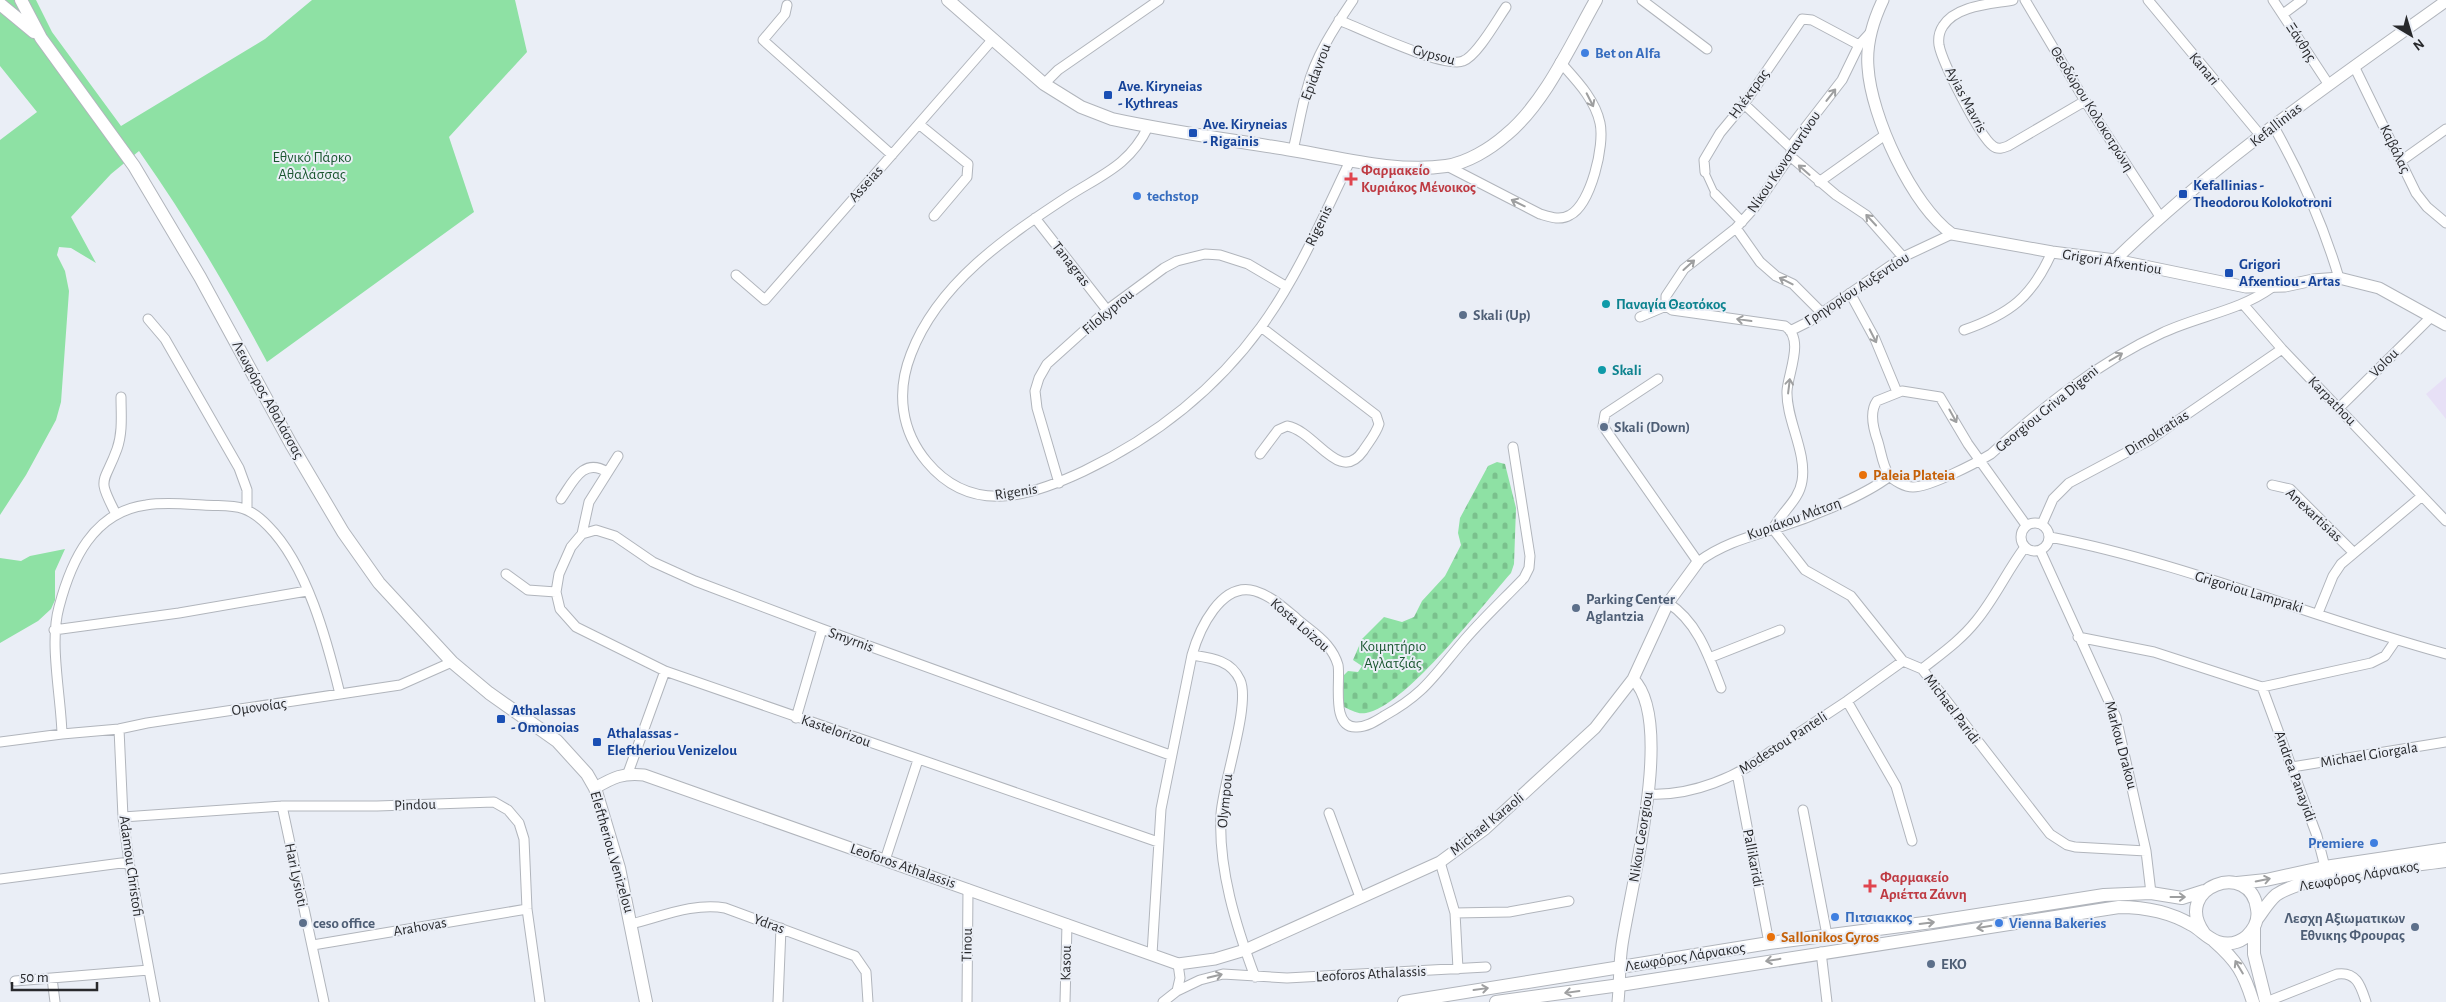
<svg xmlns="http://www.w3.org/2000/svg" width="2446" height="1002" font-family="'Alegreya Sans',sans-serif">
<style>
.education{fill:#e7e0f6}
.green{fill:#8ee1a4}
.cemetery{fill:url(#cemetery-stones)}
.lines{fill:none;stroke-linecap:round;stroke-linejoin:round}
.pedestrian-casing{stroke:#b1b5bc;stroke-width:8}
.minor-casing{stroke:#b1b5bc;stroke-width:11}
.tertiary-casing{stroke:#b1b5bc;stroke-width:13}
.secondary-casing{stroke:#b1b5bc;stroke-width:14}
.pedestrian{stroke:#fff;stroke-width:6}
.minor{stroke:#fff;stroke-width:9}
.tertiary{stroke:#fff;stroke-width:11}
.secondary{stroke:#fff;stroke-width:12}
.oneway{stroke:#9e9fa0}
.shop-dot{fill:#3f7fe0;stroke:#eaeef6;stroke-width:2}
.transit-dot{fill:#1a4fb4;stroke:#eaeef6;stroke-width:2}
.health-dot{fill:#e0444e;stroke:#eaeef6;stroke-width:2}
.culture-dot{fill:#0f9aa8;stroke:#eaeef6;stroke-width:2}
.service-dot{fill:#5c6f8a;stroke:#eaeef6;stroke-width:2}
.food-dot{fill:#e8710a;stroke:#eaeef6;stroke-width:2}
.labels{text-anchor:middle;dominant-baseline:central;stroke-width:4;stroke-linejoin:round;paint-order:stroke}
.street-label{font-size:15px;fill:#28292c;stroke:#eaeef6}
.shop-label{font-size:15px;font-weight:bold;fill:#366cbe;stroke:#eaeef6;text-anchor:start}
.transit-label{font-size:15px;font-weight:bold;fill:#164399;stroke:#eaeef6;text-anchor:start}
.park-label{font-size:15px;fill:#19552f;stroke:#eaeef6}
.health-label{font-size:15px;font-weight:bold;fill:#be3a42;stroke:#eaeef6;text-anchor:start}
.culture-label{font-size:15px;font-weight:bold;fill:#0d838f;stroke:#eaeef6;text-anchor:start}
.service-label{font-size:15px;font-weight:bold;fill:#4e5e75;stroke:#eaeef6;text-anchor:start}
.food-label{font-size:15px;font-weight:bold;fill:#c56008;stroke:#eaeef6;text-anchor:start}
</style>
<defs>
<pattern id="cemetery-stones" width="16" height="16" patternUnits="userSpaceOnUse" patternTransform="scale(1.25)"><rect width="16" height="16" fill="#8ee1a4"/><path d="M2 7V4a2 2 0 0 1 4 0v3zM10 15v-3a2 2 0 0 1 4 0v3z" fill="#7ac18d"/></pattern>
</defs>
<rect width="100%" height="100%" fill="#eaeef6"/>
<path class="education" d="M2446,377V419L2426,394Z"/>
<path class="green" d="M0,0H36L52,32L121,126L265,39L312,0H515L527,52L449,137L474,212L267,362C228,289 187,219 139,151L111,174L71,217L96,263L71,248L59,247L57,255L65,271L69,291L61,402L56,420L26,475L0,515V140L37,112L0,66Z
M65,549L55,571V600L51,609L38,621L0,643V558L21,561L30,556Z"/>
<path class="cemetery" d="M1497,462L1505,464L1516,508L1514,564L1511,573C1481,607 1409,701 1370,712C1358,716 1352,710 1342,706L1343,676L1348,671L1358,672L1362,666L1353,660L1362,639L1384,617L1402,622L1414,617L1422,601L1445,576L1461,545L1458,533L1460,518L1488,466Z"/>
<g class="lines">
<g class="pedestrian-casing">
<path id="pedestrian" d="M1705,172L1715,194
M1771,751L1797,734"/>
</g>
<g class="minor-casing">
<path id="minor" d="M1642,0L1707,49
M2013,0C1992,4 1956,5 1943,26C1939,32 1938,38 1939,45C1942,62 1980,137 1993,146C1998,150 2003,148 2008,146L2085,101
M2025,0L2085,101L2161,218
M2148,0L2261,136
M2273,0L2329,85
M787,5L785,14L763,40L892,155
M2283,14L2302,0
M1339,20C1361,29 1445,69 1463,61C1477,56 1497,20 1506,7
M2354,66L2416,193L2427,207L2446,223
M1044,84L1058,70L1159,0
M1744,104L1791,148
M920,125L968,164L967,177L934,216
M1148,127C1129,166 1101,175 1067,197C1006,237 938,283 911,354C896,392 901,431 927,462C972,516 1031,496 1084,471C1155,437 1215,390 1261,327C1298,276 1323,217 1350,161
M2274,127C2301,175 2323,224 2339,278
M1293,150C1298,130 1301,109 1307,89C1315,57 1334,28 1353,0
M1790,156L1836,195L1866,215L1903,257
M2401,161L2446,129
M1447,166L1540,214C1550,217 1560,221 1570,215C1591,204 1605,145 1600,123C1595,99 1576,80 1560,62
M1705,172L1704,160L1720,133L1744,104L1802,19L1812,20L1859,45
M1819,182L1885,135
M1715,194L1742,222
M1035,218L1107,310
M1736,228L1760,262L1776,276L1793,284L1822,313
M736,275L765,300L993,39
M1850,293L1875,339L1897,392
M2243,304L2282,349L2446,521
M1666,306V296L1684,269L1736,228L1755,207L1790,156L1794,142L1842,80L1859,45L1870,33
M1666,306L1672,310L1785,326C1805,339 1788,373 1787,391C1786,420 1807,452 1802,481C1799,501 1781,512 1773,529
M1640,317L1666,306
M148,319L165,339L239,468L247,490V508
M1964,330C2010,314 2032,297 2052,252
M1790,331L1810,321L1903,257L1952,234
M1658,379L1605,414L1603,426L1698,562C1721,545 1745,538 1771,530C1806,519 1861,498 1890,476
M2339,408L2430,318
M1260,454L1278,430L1287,426C1316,431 1339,485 1363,451C1368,443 1376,434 1379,424L1376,415L1261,327
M1059,483L1037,408L1035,391L1039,378L1047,364L1107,310L1164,268L1177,261L1205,254L1220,255L1248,264L1287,287
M2272,485L2290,489L2353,552
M561,499C573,482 583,457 607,472
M116,514C96,476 104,485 117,449C123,432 121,414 121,397
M2021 537a14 14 0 1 1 28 0a14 14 0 1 1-28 0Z
M2042,524L2053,499L2069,483L2148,441L2282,349
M2026,525L1968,444L1940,397L1902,391L1877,401C1869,412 1874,431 1878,442C1881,452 1883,467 1889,475C1894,481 1905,487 1913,487C1930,487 1976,463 1991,454C2043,407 2097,363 2162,333C2198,316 2239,311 2271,288
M1773,529L1805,570L1851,596L1903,661L1922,669L2050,834L2067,845L2075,847L2146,851
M582,534L589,502L618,456
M2050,537C2185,563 2313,618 2446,654
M2040,550L2116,717L2146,851L2151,893
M506,574L528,590L556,592
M1668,603C1698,622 1709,657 1721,688
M2318,613L2333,576L2341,564L2422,496
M54,630L179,613L307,591
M2078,637L2154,652L2262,687L2371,663L2385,656L2396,640
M1192,655C1211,658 1231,660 1240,680C1251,704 1223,782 1221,814C1218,869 1236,926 1255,977
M1709,658L1780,630
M1922,669C1941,654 1961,640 1976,621C1995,598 2007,571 2025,547
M2262,687L2317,836L2325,867
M1847,701L1896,786L1912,841
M796,718L822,629
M119,729L123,817L129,862L155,1002
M62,734L119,729L147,723L400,685L452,662
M1797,734L1847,701L1903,661
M0,742L62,734C61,696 49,643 59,607C71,561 93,512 146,505C165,502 184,504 203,505C233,507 245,502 268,526C307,565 327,641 340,694
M2292,767L2446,742
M628,773L665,671
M1737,773L1769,943
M1650,794C1692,796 1738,777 1771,751
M282,806L324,1002
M1803,810L1827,935
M1329,813L1360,897
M123,817L282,806H377L494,802L508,810L519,823L524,839L527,909L540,1002
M1158,842L665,671L576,627L560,609L556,592L559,574L571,547L582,534L596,530L615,536L653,562L695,581L822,629L1170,755
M885,860L918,760
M1440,862L1455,913L1458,969
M0,879L129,862
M1455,913L1509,912L1569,901
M631,924C660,917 695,902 725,908L855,956L866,972L868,1002
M313,945L527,909
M1821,952L1827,1002
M1152,954L1161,809L1192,655C1199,630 1221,581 1255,591C1271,596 1283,607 1296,618C1306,627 1319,635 1327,645C1332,651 1336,658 1338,665C1341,680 1330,729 1357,727C1367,727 1376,721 1384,716C1424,694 1433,677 1461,644C1480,621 1503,600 1524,578L1529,568L1530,556L1513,447
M52,978L55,1002
M15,981L149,970
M1177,991L1180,978L1178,964
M778,1002L781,928
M967,1002L968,889
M1065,1002L1067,924
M1163,1002L1177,991L1200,980L1223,974L1287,978L1486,967
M2266,1002L2337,974C2357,971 2361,987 2366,1002"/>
</g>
<g class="tertiary-casing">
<path id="tertiary" d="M1883,0C1873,21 1866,43 1868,67C1871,117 1912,205 1952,234L2052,252L2115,260L2246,287L2285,286L2313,280L2339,278L2379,288L2446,325
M2115,260C2215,162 2333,82 2446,1
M595,788C614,777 622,773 644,775L1178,964L1215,959L1245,950L1440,862L1485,829L1595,728L1633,679L1668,603L1698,562
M1618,1002C1620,983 1619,964 1622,945C1630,889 1676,721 1633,679"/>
</g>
<g class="secondary-casing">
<path id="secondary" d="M21,0L41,38L134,166L200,277L291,444L343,532L379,583L452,662L489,693L557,741L587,774L595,788L619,868L646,1002
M948,0L1044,84L1081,107L1112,119C1172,132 1232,140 1292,150C1341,158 1396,173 1446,166C1467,163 1490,149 1506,135C1545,103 1571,44 1596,0
M0,4L34,32
M2237,883L2266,880L2325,867L2446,849
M2257,919C2263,911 2268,902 2276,895C2308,873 2405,867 2446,861
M2254,927V954L2266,1002
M2214,941C2237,961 2244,973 2253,1002
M1404,1002L1769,943L1932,922L2104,895L2151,893L2182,898L2204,891
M1496,1002L1620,985L2119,907C2145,907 2170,912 2192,925C2201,930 2208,939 2218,942C2228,945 2239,943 2247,936C2254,929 2259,919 2257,909C2251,859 2171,887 2204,933"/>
</g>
<use href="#pedestrian" class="pedestrian"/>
<use href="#minor" class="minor"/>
<use href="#tertiary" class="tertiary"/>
<use href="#secondary" class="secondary"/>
</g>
<defs><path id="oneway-shaft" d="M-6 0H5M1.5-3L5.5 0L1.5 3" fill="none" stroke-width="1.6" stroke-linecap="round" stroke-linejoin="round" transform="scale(1.25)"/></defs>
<g class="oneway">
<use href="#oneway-shaft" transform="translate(1831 95) rotate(-52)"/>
<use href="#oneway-shaft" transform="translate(1590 100) rotate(63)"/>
<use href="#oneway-shaft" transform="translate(1804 170) rotate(-139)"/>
<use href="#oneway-shaft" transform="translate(1518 203) rotate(-154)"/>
<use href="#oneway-shaft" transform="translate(1871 220) rotate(-133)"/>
<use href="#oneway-shaft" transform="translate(1689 265) rotate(-42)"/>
<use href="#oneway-shaft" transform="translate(1786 281) rotate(-153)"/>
<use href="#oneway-shaft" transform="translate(1744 320) rotate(-172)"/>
<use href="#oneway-shaft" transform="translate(1873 336) rotate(63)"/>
<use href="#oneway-shaft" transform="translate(2116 357) rotate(-30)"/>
<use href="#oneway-shaft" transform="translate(1789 386) rotate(-83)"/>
<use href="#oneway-shaft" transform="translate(1953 416) rotate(61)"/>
<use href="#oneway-shaft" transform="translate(2263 880) rotate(-11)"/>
<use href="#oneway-shaft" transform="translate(2178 897)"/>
<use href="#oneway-shaft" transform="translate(1927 923) rotate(-7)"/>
<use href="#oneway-shaft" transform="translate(1984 927) rotate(171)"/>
<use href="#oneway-shaft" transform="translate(1773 960) rotate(171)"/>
<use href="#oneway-shaft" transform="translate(2239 967) rotate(-121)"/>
<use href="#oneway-shaft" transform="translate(1215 976) rotate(-13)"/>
<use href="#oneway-shaft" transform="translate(1481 989) rotate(-8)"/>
<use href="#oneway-shaft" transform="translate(1572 992) rotate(172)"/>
</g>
<g class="shop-dot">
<circle cx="1585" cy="53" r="5"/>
<circle cx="1137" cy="196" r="5"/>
<circle cx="2374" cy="843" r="5"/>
<circle cx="1835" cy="917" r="5"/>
<circle cx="1999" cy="923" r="5"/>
</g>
<g class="transit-dot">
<rect x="1103" y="90" width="10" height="10" rx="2.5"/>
<rect x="1188" y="128" width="10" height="10" rx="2.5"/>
<rect x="2178" y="189" width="10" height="10" rx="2.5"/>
<rect x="2224" y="268" width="10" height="10" rx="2.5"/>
<rect x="496" y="714" width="10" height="10" rx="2.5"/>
<rect x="592" y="737" width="10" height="10" rx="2.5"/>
</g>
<g class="health-dot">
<path d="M1348.5 171.5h5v5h5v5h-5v5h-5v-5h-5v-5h5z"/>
<path d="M1867.5 878.5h5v5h5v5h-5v5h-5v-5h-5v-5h5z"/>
</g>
<g class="culture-dot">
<circle cx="1606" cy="304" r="5"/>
<circle cx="1602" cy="370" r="5"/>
</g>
<g class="service-dot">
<circle cx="1463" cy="315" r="5"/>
<circle cx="1604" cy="427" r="5"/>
<circle cx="1576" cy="608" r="5"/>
<circle cx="303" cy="923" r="5"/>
<circle cx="2415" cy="927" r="5"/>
<circle cx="1931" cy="964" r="5"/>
</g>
<g class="food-dot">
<circle cx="1863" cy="475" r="5"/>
<circle cx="1771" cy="937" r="5"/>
</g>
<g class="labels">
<g class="street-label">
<text transform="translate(2301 42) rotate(57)">Ξάνθης</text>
<text transform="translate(1434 55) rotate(15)">Gypsou</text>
<text transform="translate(2204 69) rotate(50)">Kanari</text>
<text transform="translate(1316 72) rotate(-69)">Epidavrou</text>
<text transform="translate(1749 94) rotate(-54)">Ηλέκτρας</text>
<text transform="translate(1966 100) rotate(62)">Ayias Mavris</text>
<text transform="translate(2092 109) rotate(58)">Θεοδώρου Κολοκοτρώνη</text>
<text transform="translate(2276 125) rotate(-38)">Kefallinias</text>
<text transform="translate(2395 149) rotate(64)">Καβάλας</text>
<text transform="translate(1784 162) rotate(-56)">Νίκου Κωνσταντίνου</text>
<text transform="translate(866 184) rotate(-48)">Asseias</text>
<text transform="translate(1319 226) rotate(-64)">Rigenis</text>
<text transform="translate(2112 262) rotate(9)">Grigori Afxentiou</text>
<text transform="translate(1071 264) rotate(52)">Tanagras</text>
<text transform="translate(1857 289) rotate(-33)">Γρηγορίου Αυξεντίου</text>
<text transform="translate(1108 312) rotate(-40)">Filokyprou</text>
<text transform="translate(2384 363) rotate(-45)">Volou</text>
<text transform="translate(268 400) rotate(61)">Λεωφόρος Αθαλάσσας</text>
<text transform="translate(2332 401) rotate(46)">Karpathou</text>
<text transform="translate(2047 409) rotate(-39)">Georgiou Griva Digeni</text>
<text transform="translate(2157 433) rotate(-32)">Dimokratias</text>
<text transform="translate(1016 492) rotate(-9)">Rigenis</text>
<text transform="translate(2314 515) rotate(43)">Anexartisias</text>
<text transform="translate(1794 519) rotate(-20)">Κυριάκου Μάτση</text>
<text transform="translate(2249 592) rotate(17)">Grigoriou Lampraki</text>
<text transform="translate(1300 625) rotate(41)">Kosta Loizou</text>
<text transform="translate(851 640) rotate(20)">Smyrnis</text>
<text transform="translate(259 707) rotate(-8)">Ομονοίας</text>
<text transform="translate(1952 709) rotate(53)">Michael Paridi</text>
<text transform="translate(836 731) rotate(19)">Kastelorizou</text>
<text transform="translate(1783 743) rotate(-33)">Modestou Panteli</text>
<text transform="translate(2121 745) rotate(75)">Markou Drakou</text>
<text transform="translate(2369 755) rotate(-9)">Michael Giorgala</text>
<text transform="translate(2295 776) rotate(70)">Andrea Panayidi</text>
<text transform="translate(1225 801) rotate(-84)">Olympou</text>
<text transform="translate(415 805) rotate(-2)">Pindou</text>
<text transform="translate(1487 824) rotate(-39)">Michael Karaoli</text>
<text transform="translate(1641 837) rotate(-81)">Nikou Georgiou</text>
<text transform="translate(612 852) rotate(74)">Eleftheriou Venizelou</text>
<text transform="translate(1753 858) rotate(79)">Pallikaridi</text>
<text transform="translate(131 866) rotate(82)">Adamou Christofi</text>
<text transform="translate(903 866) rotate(19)">Leoforos Athalassis</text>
<text transform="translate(296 875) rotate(78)">Hari Lysioti</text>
<text transform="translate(2359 876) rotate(-10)">Λεωφόρος Λάρνακος</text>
<text transform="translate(769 924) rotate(20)">Ydras</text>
<text transform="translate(420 927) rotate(-10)">Arahovas</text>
<text transform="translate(967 945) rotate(-89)">Tinou</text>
<text transform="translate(1685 957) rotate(-9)">Λεωφόρος Λάρνακος</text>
<text transform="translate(1066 963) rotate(-89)">Kasou</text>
<text transform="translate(1371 974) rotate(-3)">Leoforos Athalassis</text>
</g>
<g class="shop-label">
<text x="1595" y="53">Bet on Alfa</text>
<text x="1147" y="196">techstop</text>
<text x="2364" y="843" text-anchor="end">Premiere</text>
<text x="1845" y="917">Πιτσιακκος</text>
<text x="2009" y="923">Vienna Bakeries</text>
</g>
<g class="transit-label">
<text x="1118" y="86">Ave. Kiryneias<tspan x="1118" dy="17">- Kythreas</tspan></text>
<text x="1203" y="124">Ave. Kiryneias<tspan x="1203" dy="17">- Rigainis</tspan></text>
<text x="2193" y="185">Kefallinias -<tspan x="2193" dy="17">Theodorou Kolokotroni</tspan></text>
<text x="2239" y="264">Grigori<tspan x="2239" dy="17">Afxentiou - Artas</tspan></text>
<text x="511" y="710">Athalassas<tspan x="511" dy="17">- Omonoias</tspan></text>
<text x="607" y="733">Athalassas -<tspan x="607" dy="17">Eleftheriou Venizelou</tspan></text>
</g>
<g class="park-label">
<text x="312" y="157">Εθνικό Πάρκο<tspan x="312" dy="17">Αθαλάσσας</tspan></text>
<text x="1393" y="646">Κοιμητήριο<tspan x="1393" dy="17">Αγλατζιάς</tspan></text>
</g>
<g class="health-label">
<text x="1361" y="170">Φαρμακείο<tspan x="1361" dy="17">Κυριάκος Μένοικος</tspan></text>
<text x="1880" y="877">Φαρμακείο<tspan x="1880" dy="17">Αριέττα Ζάννη</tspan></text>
</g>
<g class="culture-label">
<text x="1616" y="304">Παναγία Θεοτόκος</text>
<text x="1612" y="370">Skali</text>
</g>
<g class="service-label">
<text x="1473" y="315">Skali (Up)</text>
<text x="1614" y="427">Skali (Down)</text>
<text x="1586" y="599">Parking Center<tspan x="1586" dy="17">Aglantzia</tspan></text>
<text x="2405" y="918" text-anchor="end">Λεσχη Αξιωματικων<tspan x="2405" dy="17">Εθνικης Φρουρας</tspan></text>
<text x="313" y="923">ceso office</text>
<text x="1941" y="964">EKO</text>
</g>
<g class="food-label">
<text x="1873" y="475">Paleia Plateia</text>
<text x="1781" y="937">Sallonikos Gyros</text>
</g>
</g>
<g transform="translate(2411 35) rotate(142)" stroke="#eaeef6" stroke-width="4" paint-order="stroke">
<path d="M0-4L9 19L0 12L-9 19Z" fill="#28292c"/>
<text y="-8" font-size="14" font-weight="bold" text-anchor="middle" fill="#28292c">N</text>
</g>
<path d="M12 982v8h85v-8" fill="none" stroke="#28292c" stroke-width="2.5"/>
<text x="20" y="982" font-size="15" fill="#28292c" stroke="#eaeef6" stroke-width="4" paint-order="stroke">50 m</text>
</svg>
